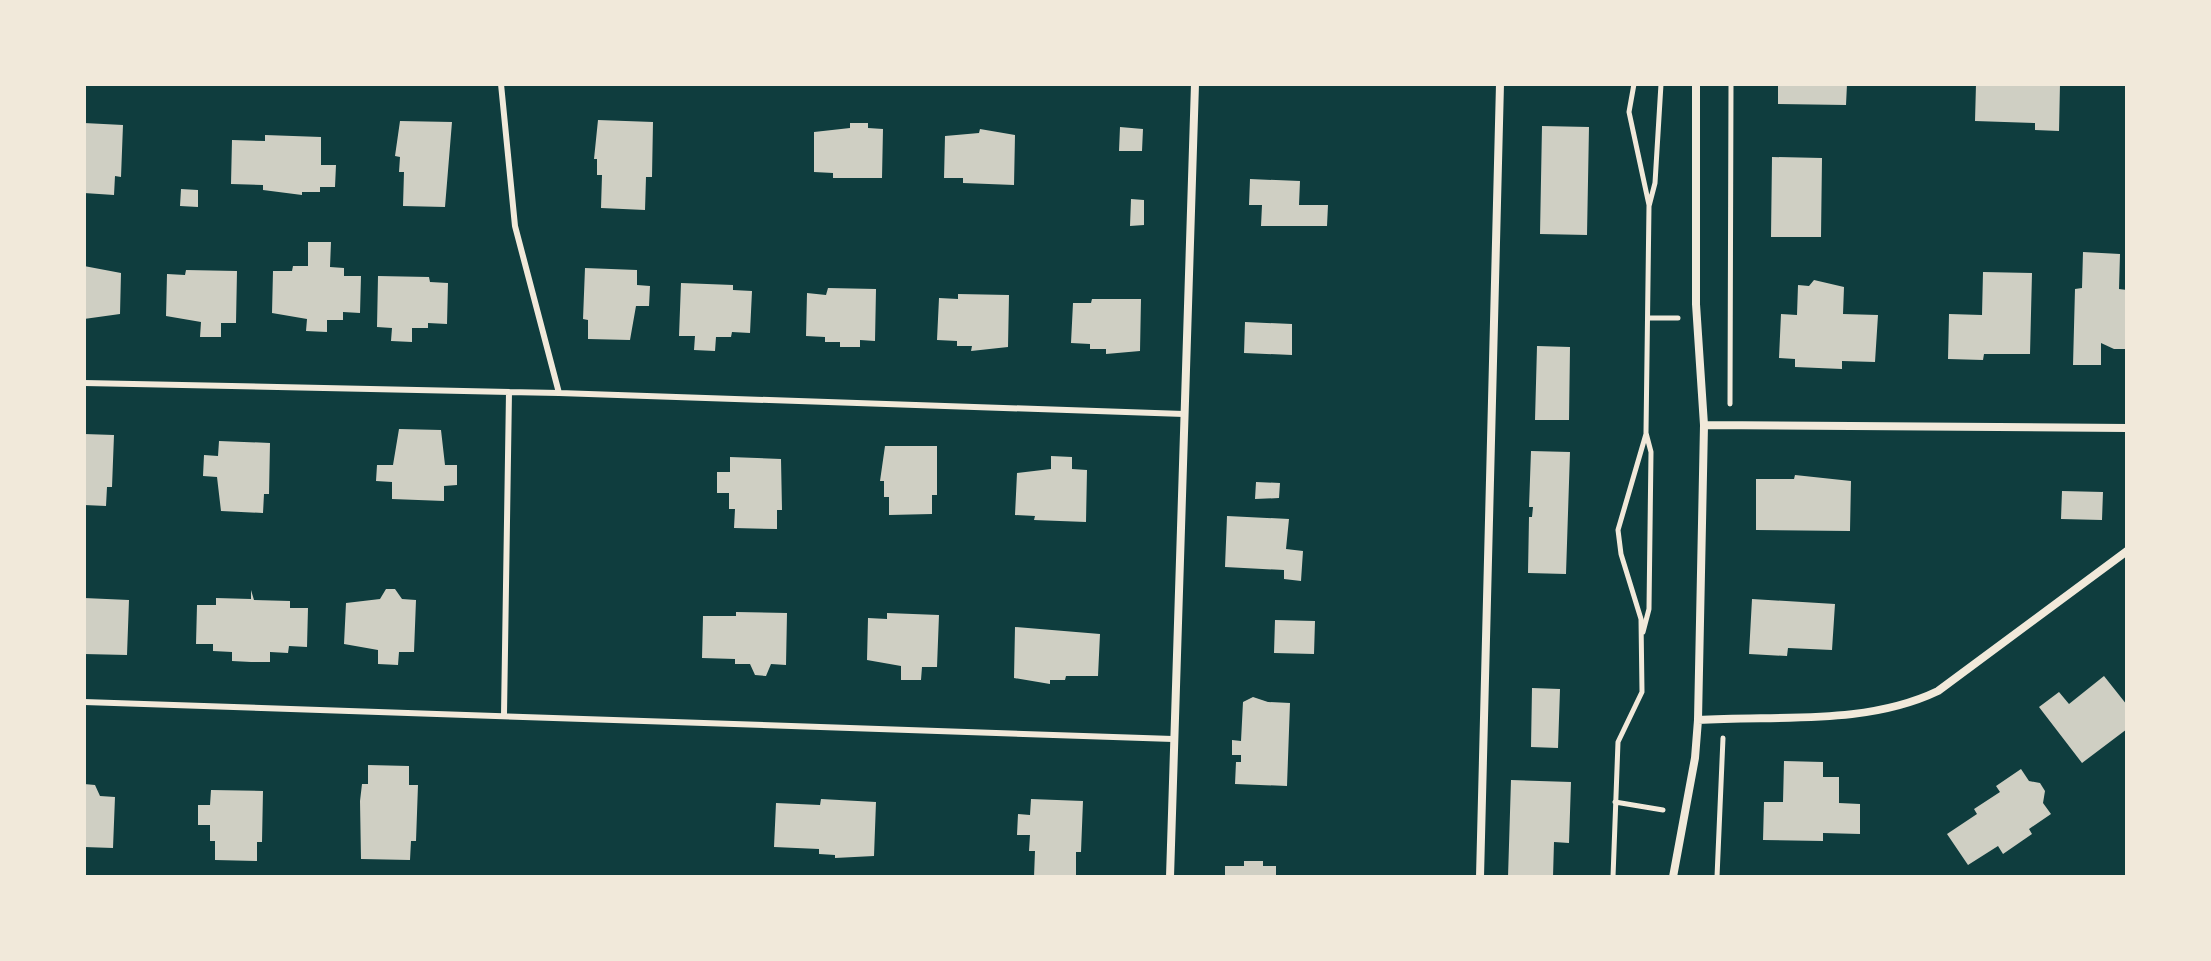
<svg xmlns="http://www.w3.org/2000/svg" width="2211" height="961" font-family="Jost,sans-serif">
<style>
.building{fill:#cfcfc3}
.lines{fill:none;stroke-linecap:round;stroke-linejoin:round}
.path{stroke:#f1e9da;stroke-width:5}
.service{stroke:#f1e9da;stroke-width:6}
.minor{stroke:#f1e9da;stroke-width:8}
</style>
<rect width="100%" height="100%" fill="#0f3d3e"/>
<path class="building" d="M1778,84H1847L1846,105L1778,104Z
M1976,84H2060L2059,131L2035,130V123L1975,121Z
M598,120L653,122L652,177H646L645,210L601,208L602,175H597V159H594Z
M400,121L452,122L445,207L403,206L404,172H399L400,157L395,156Z
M84,123L123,125L121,177L115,176L114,195L84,193Z
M850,123H868V128L883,129L882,178H833V173L814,172V132L850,128Z
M1542,126L1589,127L1587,235L1540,234Z
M1120,127L1143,129L1142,151H1119Z
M980,129L1015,135L1014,185L963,183V178H944L945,136L979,133Z
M265,135L321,137V165H336L335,187H320V192H302V195L263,190V185L231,184L232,140L265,141Z
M1772,157L1822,158L1821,237H1771Z
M1250,179L1300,181L1299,205H1328L1327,226H1261L1262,205H1249Z
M181,189L198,190V207L180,206Z
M1131,199L1144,200V225L1130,226Z
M308,242H331L330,267L344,268V276H361L360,313L343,312V320H327V332L306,331L307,319L272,313L273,271H292L293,266H308Z
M2083,252L2120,254L2119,289L2127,290V349H2114L2101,343V365H2073L2075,289L2082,288Z
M84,266L121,273L120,314L84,319Z
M585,268L637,270V285L650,286L649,306H636L630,340L588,339V320L583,319Z
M186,270L237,271L236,323H221V337H200L201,322L166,316L167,274L185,275Z
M1983,272L2032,273L2030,354H1984L1983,360L1948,359L1949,314L1982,315Z
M378,276L429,277L430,282L448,283L447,324L428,323V328H412V342L391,341L392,328L377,327Z
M1814,280L1844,287L1843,314L1878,315L1875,362L1842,361V369L1795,367V359L1779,358L1781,314L1797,315L1798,285L1809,286Z
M681,283L733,285V290L752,291L750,333L732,332L731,337H716L715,351L694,350L695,336H679Z
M828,288L876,289L875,341L860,340V347H840V342H825V337L806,336L807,293L826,295Z
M958,294L1009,295L1008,347L971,351L972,346H957V341L937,340L939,298L958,299Z
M1092,299H1141L1140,351L1106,354V349H1090V344L1071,343L1073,303H1091Z
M1245,322L1292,324V355L1244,353Z
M1537,346L1570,347L1569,420H1535Z
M399,429L441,430L445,465H457V485L444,486V501L392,499V482L376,481L377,465H393Z
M84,434L114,435L112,487H107L106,506L84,505Z
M219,441L270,443L269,494H264L263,513L221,511L217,477L203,476L204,455L218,456Z
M885,446H937V495H932V514L889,515V497H884V481H880Z
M1531,451L1570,452L1566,574L1528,573L1529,517H1532L1533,507H1529Z
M1051,456L1072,457V469L1087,470L1086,522L1034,520L1035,516L1015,515L1017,473L1051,469Z
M730,457L781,459L782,510H777V529L734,528L735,509H729V493H717V472H730Z
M1795,475L1851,481L1850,531L1756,530V479H1794Z
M1256,482L1280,483L1279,498L1255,499Z
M2062,491L2103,492L2102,520L2061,519Z
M1227,516L1289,519L1286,549L1303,551L1301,581L1284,579V570L1225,567Z
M386,589H395L402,599L416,600L414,652H399L398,665L378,664V650L344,644L346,603L380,599Z
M251,590L254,600L290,601V608H308L307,647L289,646L288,653L270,652V662H251L232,661V652L213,651V644H196L197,605H216V598L251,599Z
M84,598L129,600L127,655L84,654Z
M1752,599L1835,604L1832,650L1788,648L1787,656L1749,654Z
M736,612L787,613L786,665L771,664L766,676L755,675L750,664H735V659L702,658L703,616H736Z
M887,613L939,615L937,667H922L921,680H901V666L867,660L868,618L887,619Z
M1275,620L1315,621L1314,654L1274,653Z
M1015,627L1100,634L1098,676H1066L1065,680H1050V684L1014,678Z
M2104,676L2127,705V729L2082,763L2039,707L2059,692L2069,704Z
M1532,688L1560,689L1558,748L1531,747Z
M1253,697L1268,702L1290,703L1287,786L1235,784L1236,762H1241V755H1232V740L1241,741L1243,702Z
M1784,761L1823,762V777H1839V803L1860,804V834L1823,833V841L1763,840L1764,802H1783Z
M368,765L409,766V785H418L416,841H411L410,860L361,859L360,801L362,784H368Z
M2021,769L2029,781L2040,783L2045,791L2043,803L2051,814L2029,829L2032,834L2003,854L1998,846L1968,865L1947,834L1977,814L1974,809L2000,792L1996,786Z
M1511,780L1571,782L1569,843L1554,842L1553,877H1508Z
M84,784L95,785L100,796L115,797L113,848L84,847Z
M211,790L263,791L262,842H257V861L215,860V841H210V825H198V805H210Z
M821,799L876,802L874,856L835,858V855L819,854V849L774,847L776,803L820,805Z
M1031,799L1083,801L1081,852H1076V877H1034L1035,851H1029L1030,835H1017L1018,814L1030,815Z
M1244,861H1263V866H1276V877H1225V866H1244Z"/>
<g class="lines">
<path class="path" d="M1634,84L1629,112L1649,205
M1648,318H1678
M1730,404L1731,84
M1643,632L1649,609L1651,452L1646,433L1649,206L1655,183L1661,84
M1615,802L1663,810
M1613,877L1618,742L1642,692L1641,619L1621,554L1618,530L1646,434
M1717,877L1723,738"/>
<path class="service" d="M501,84L515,226L559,393
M84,383L559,393L1184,414
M84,702L1173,739
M504,715L509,392"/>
<path class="minor" d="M1704,425L2127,428
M1698,720C1777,715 1865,726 1938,691L2127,551
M1170,877L1195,84
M1480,877L1500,84
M1673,877L1695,758L1698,720L1704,425L1696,304V84"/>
</g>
<rect width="2211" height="961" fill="none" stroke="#f1e9da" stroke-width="172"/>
</svg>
